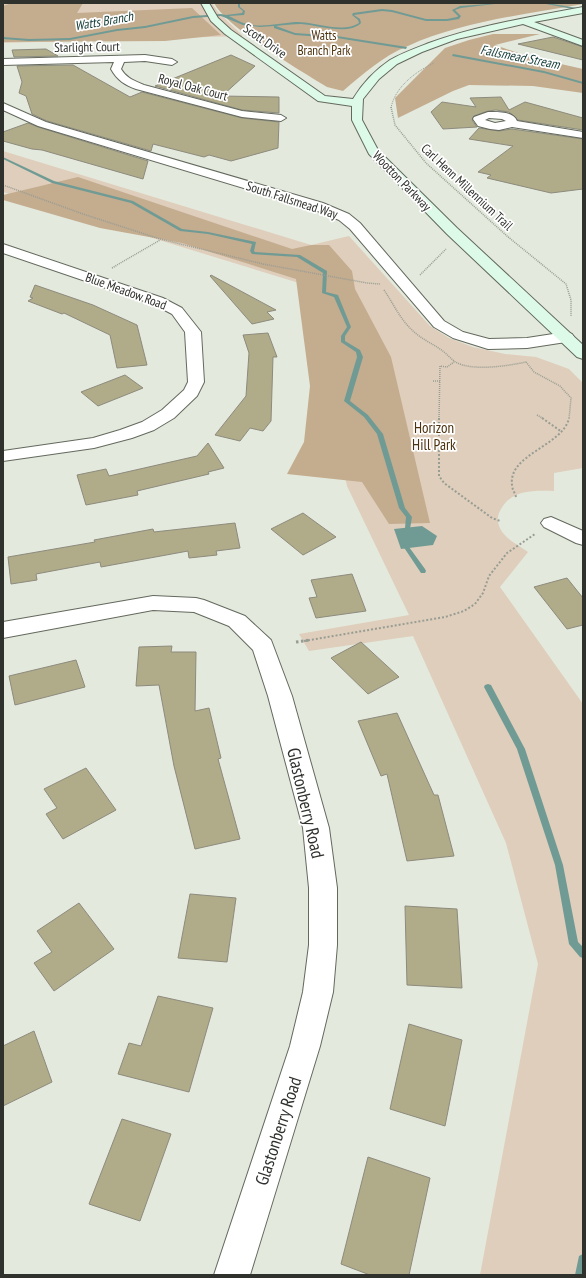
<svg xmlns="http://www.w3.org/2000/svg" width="586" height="1278" font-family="'PT Sans Narrow',sans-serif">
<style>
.green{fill:#dfcebb}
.forest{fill:#c4ac8f}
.water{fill:#709b94}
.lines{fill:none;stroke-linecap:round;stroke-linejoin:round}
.stream{fill:#709b94;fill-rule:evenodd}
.building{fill:#b0ab88;stroke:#8d8b7e}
.street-casing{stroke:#63695d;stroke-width:2}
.secondary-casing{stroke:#63695d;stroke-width:2}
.path-far3{stroke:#989d94;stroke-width:1;stroke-dasharray:1 1;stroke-linecap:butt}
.path-far2{stroke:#989d94;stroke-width:1.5;stroke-dasharray:1 1;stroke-linecap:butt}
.path-far1{stroke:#989d94;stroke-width:2;stroke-dasharray:2 2;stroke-linecap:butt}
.path{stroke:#989d94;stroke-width:3;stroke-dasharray:2.5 2.5;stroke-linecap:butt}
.street{fill:#fff;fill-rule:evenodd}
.secondary{fill:#ddfae9;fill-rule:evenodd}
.labels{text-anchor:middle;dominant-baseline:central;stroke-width:3.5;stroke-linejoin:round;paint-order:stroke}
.far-water-label{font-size:13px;font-style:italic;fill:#0e3833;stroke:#fff}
.far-park-label{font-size:13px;fill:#4c320d;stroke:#fff}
.far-street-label{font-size:13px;fill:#2e312c;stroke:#fff}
.park-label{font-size:15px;fill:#4c320d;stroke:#fff}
.near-street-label{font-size:18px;fill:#2e312c;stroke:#fff}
</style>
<rect width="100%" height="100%" fill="#e3e9dc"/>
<path class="green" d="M3,3H212L218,12L243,36L3,43Z
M3,151L311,245L349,236L430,326L449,338L473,347L505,354L536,357L569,369L583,383V468L554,473V491C531,490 509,490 499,513C496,520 499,528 503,533C509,541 520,546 528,552L500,587L583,704V1275H480L538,964L506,843L413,636L309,651L299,634L409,615L347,486L299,283L3,192Z"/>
<path class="forest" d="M12,3H83L77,13L192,8L221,35L165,41L3,42V6Z
M214,3H583V4C527,14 460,22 408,46C383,56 363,74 343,91L327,87C300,70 227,28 214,3Z
M493,34H540L495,45L530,57L583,69V93L533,86L469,85L453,91L398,118L395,98L445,48L469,40Z
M78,177L292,249L311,245H329L352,271L355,289L391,357L430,523L389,524L362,482L287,474L304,442L310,386L296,279L182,243L100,228L3,200V195Z"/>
<path class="water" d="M422,526L437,536L433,545L401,549L394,529Z"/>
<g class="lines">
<path class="stream" d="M239,3H242L240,4V7L245,11L244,15L229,16C237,20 243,24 252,25C267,27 281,23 295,22C313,21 343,34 359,23L358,20L352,15L353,13L382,9L392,10L426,19H447L457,17L458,16L452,10L460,6L503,3L461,8L455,10L461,16L459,19L447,21H426L392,12L382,11L354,15L360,19L361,23C348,36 318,25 301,24C292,24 284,25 276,26L295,33L337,36L407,47L406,49L337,38L295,35L274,28V26L260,27L243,25L221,16L193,18L145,28L117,31L70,40L29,41L3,39V37L29,39L70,38L117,29L145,26L193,16L221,14L226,15L242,13L243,11L238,7V4Z
M541,3H547L583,9V11Z
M453,54L544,71L583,82V84L544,73L452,56Z
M3,157L54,181L133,201L182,229L208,232L256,242L254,251L255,252L300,255L327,271L326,292L338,295L351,327L345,336V341L360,350L363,357L350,401L368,415L383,434L405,508L412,517L410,529H406L405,528L406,517L399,508L377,434L364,417L344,401L357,357L356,352L341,342V336L347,327L334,297L322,293L323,273L297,257L252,254L250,251L252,244L208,234L180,231L131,203L52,183L3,159Z
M407,546L409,547L425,569L426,571L425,573H421L405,549L404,548Z
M488,684L491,685L525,749L563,865L578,942L583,947V958L580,957L569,944L555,865L517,749L484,687L485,685Z
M583,1254V1275H575L579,1256Z"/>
</g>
<path class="building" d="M553,37L583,47V60L518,44Z
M46,49L58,56L14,57L12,50Z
M231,55L255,66L222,96L279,97V113L242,110L155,86Z
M73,65L130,97L142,92L242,118L279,122L278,148L231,161L209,155L204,157L153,144L151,151L47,121L32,114L26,96L19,93L22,82L17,66Z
M501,97L509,110L525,102L583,118V130L518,120L509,112L496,110L488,111L474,116L472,120L477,127L443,129L431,112L442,102L476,107L470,98Z
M28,123L38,127L148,161L143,179L42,150L32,149L3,141V132Z
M479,128L499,131L512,129L583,139V189L551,193L487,178L491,175L478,172L513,146L469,139Z
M211,275L276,310L267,312L274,319L252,324L210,276Z
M35,285L93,305L137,325L147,365L117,368L110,335L64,313L62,314L28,301L33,298L30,297Z
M268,333L277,357H273L271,421L263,431L250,428L240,441L215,435L246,396L249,353L243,335Z
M125,375L143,388L98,406L81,392Z
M208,443L224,468L208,472L209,474L137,491L138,495L86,505L77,475L106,469L109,476L197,456Z
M303,513L336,537L303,555L271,529Z
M235,523L240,548L216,551L217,555L189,558L188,551L101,567L100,562L36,574L37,580L11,584L8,557L95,542L94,540L153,529L154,532Z
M352,574L366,611L316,618L309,598L317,597L311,580Z
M567,578L583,598V625L567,629L534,587Z
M361,642L399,677L368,694L331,658Z
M172,646L171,652H196L195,711L209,708L221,758L218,759L240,839L195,849L174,766L159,685L136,686L139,647Z
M76,660L85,687L15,705L9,676Z
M397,713L434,795H438L454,856L407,861L387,774L381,776L358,721Z
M86,768L116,810L63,839L46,814L57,808L44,789Z
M190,894L236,898L227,962L178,958Z
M79,903L114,949L54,991L34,963L52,952L37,931Z
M405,906L457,909L462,988L407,985Z
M158,996L213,1008L189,1092L118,1074L129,1043L141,1046Z
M409,1024L462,1040L445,1126L390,1109Z
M34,1031L52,1082L3,1106V1046Z
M122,1119L171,1134L140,1221L89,1204Z
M368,1157L430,1178L409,1275H370L341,1264Z"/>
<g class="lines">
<g class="street-casing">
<path id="street" d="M145,55L172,59L177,62L172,65L145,61L124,62L121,69C126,78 135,81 144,85L242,111L281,115L286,118L281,121L242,117L136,89C125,85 117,80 111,69L114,62L3,65V59Z
M3,103L46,122L323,203L349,214L360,223L444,321L463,332L489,339L527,338L566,332L572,334L574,337L572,340L566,342L527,348L488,349L453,338L434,327L350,229L339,220L313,209L38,126L3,110Z
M488,112C497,112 513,111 517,121L583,132V138L512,127L499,130L490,129L478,126L473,119L474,117ZM489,118L502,119L506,121L495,123L485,120Z
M3,244L163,298L182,308L201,332L204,382L197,396L174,418L154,430L132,438L94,448L3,461V451L93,438L120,430L142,422L162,410L184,390L188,382L185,332L172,314L153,304L3,253Z
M551,517L583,531V545L576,543L544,527L541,523L544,519Z
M153,596L196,598L204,600L245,616L271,640L292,696L329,828L337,888V945L333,992L320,1046L250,1275H214L290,1046L303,992L309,945V888L303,828L268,696L253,650L229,626L194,612L153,610L3,638V622Z"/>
</g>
<g class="secondary-casing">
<path id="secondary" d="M201,3H209L218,18L231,30L325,96L353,99C362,84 375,70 390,60C402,53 416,48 429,43C479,25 531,17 583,7V13L534,22L583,40V46L523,24L457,39L422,52L397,64L379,79L363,99L362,120L378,150L457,228L583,345V359L577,357L447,234L369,154L352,120V106L318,101L225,34L211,21Z"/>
</g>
<path class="path-far3" d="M391,108C395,87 415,72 434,63"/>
<path class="path-far2" d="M391,107L395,125L426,163L507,236L566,284L571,300V316
M3,185L83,214L160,239L263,264L367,283L380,284
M112,268L160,240
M420,275L446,249
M384,290C393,303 400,319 412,330C420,338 431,343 440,349C445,352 449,357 454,361C470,372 507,366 526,362
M526,362L534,372L560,386L571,398L569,419
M433,381H440
M537,415L544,419
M439,419L440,366L447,367L454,362"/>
<path class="path-far1" d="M439,418V476L444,483L492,518L500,521
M542,418L562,432
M516,497C515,493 512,489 512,485C508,454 563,446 569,418
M304,641L445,617L464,611L475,604L483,593L489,576L507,553L535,534"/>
<path class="path" d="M296,642L310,640"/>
<use href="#street" class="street"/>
<use href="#secondary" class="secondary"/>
</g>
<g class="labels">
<g class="far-water-label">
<text transform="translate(104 21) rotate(-10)">Watts Branch</text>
<text transform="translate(520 57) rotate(11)">Fallsmead Stream</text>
</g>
<g class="far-park-label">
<text x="324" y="35">Watts<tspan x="324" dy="15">Branch Park</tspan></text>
</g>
<g class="far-street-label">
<text transform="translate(265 41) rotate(35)">Scott Drive</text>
<text transform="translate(87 47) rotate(-1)">Starlight Court</text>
<text transform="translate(193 87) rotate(15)">Royal Oak Court</text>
<text transform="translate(402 181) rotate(46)">Wootton Parkway</text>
<text transform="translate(467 187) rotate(43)">Carl Henn Millennium Trail</text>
<text transform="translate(292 200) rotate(18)">South Fallsmead Way</text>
<text transform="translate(126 291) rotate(20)">Blue Meadow Road</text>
</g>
<g class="park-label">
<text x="434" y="427">Horizon<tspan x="434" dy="17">Hill Park</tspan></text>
</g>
<g class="near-street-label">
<text transform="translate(306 803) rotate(77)">Glastonberry Road</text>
<text transform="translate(278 1131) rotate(-72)">Glastonberry Road</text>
</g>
</g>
<rect width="586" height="1278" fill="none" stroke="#2e312c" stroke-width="8"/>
</svg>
